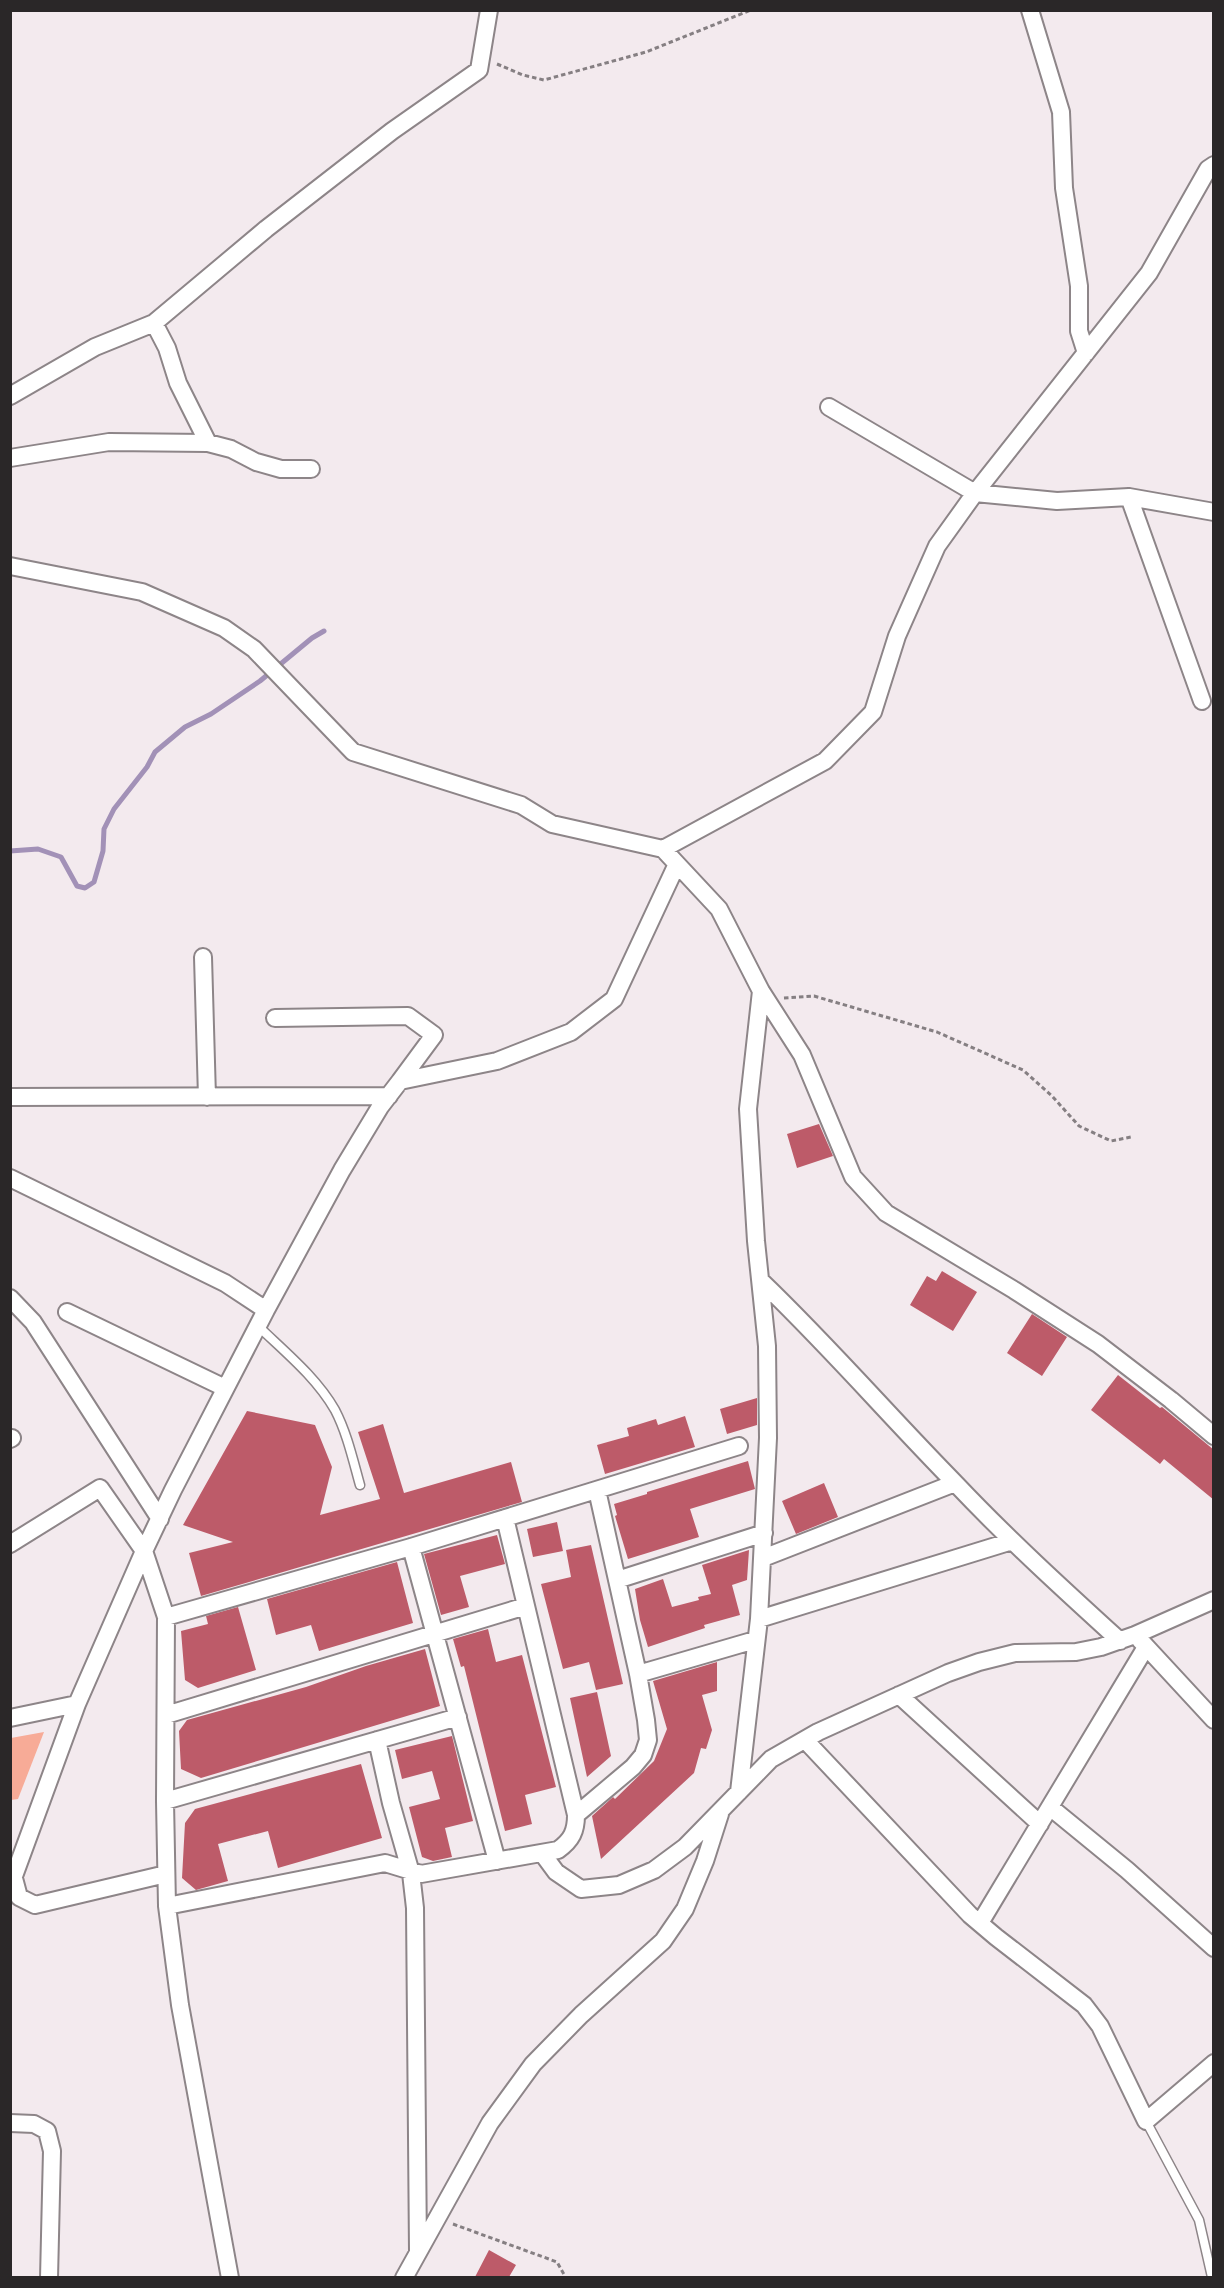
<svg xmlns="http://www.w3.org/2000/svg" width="1224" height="2288" font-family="'Noto Serif',serif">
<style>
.green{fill:#f7ab97}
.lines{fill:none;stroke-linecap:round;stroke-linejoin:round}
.stream{stroke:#a291b7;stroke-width:5}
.building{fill:#bd5b69}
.lane-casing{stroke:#8d8588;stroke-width:11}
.street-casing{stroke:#8d8588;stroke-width:20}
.path{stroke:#857f82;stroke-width:3;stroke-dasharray:4.5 3;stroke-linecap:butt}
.lane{stroke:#fff;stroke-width:8}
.street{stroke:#fff;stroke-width:16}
</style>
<rect width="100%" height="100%" fill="#f3eaee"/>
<path class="green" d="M44,1732L18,1799L11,1800V1738Z"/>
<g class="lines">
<path class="stream" d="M10,851L38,849L61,857L77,886L85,888L94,882L103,851L104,829L114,809L147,767L155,752L185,727L211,714L260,681L312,638L324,631"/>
</g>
<path class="building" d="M819,1124L833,1156L797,1168L787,1134Z
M942,1271L977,1292L953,1331L910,1305L927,1276L936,1281Z
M1032,1314L1067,1337L1042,1376L1007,1353Z
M1118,1375L1160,1408L1162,1407L1214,1450V1500L1164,1459L1160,1464L1091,1410Z
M757,1398V1425L727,1434L720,1409Z
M247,1411L315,1425L332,1467L320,1515L380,1499L358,1432L383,1424L404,1493L511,1462L522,1502L201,1596L189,1553L233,1542L183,1525Z
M685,1416L695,1447L605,1474L597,1445L629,1436L627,1428L656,1419L658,1425Z
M748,1461L755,1489L690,1509L699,1537L628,1559L615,1516L617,1515L614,1504L647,1494V1492Z
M824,1483L838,1517L796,1534L782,1501Z
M557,1522L563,1551L533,1557L527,1529Z
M497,1535L505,1564L460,1576L469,1607L441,1615L424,1554Z
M591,1545L623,1684L596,1690L589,1662L563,1669L541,1584L571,1577L566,1550Z
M749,1550L747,1580L732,1585L740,1615L704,1625L705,1628L648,1647L640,1620L635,1589L663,1579L672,1607L699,1600L698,1597L711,1594L702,1565Z
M397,1562L413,1623L319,1651L311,1625L276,1635L267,1599Z
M238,1607L256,1670L198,1688L185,1680L181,1631L208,1624L206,1616Z
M488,1629L496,1662L522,1655L556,1787L525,1795L532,1824L505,1831L464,1666L461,1667L453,1639Z
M425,1649L440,1706L201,1778L181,1769L179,1731L187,1720L306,1687L366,1666Z
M717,1662V1691L702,1695L712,1730L706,1749L701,1748L694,1773L601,1859L592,1816L613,1797L615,1799L654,1761L667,1729L653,1681Z
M597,1692L611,1756L587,1777L570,1698Z
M452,1736L473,1821L445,1828L452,1857L433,1861L422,1857L409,1807L440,1799L432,1771L402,1779L395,1750Z
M361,1764L382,1838L278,1868L268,1831L218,1844L228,1881L196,1890L182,1878L185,1823L195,1809Z
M489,2250L516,2265L509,2277H475Z"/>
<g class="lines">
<g class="lane-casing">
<path id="lane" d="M258,1326C285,1352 316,1377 335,1410C347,1433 353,1460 360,1485
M1146,2121L1199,2220L1212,2277"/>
</g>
<g class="street-casing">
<path id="street" d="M1030,10L1061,112L1064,188L1079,286V331L1086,353
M154,323L167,348L178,383L208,443
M10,396L95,347L154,323L266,229L392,131L479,70L489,10
M829,407L975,493L1057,501L1129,497L1214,512
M10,458L109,442L208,443L231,449L256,462L281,469H311
M1129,497L1202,701
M10,566L142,592L224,628L254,649L353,752L521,805L552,824L663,849L719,909L761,991L802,1055L853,1177L886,1213L1014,1290L1098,1344L1171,1400L1214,1436
M663,849L825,761L873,712L897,636L937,546L975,493L1149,273L1208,169L1214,165
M203,957L207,1097
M275,1018L408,1016L434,1035L400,1081
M10,1097L389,1096
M10,1178L225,1283L266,1310L173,1490L144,1551L77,1704L14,1876H10
M761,1281C829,1346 890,1417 956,1484C1008,1539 1064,1590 1120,1641
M10,1298L33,1322L160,1519
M266,1310L342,1170L380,1107L400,1081L497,1061L571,1032L614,999L677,864
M67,1312L225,1388
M10,1439L12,1438
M10,1544L100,1488L144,1551L166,1617L165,1801L167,1906L180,2005L230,2278
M411,1547L497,1861
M763,1558L955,1483
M617,1580L764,1533
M166,1617L411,1547L739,1446
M759,1619L1012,1541
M1140,1640L1214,1720
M638,1674L755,1640
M899,1695L1040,1824
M166,1715L526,1606
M10,1718L77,1704
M377,1740L391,1803L411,1873L415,1908L418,2252
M805,1740L970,1915L996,1937L1084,2005L1100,2026L1146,2121L1214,2063
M739,1792L759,1619L768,1438L767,1346L756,1241L748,1109L761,991
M165,1801L458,1717
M1050,1807L1127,1870L1214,1948
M576,1815L633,1767L643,1755L648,1740L646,1720L638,1674L597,1490
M542,1853L556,1872L581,1889L619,1885L654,1870L685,1847L771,1759L818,1732L948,1673L979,1662L1015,1653L1076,1652L1101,1647L1135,1635L1214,1600
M11,1867L19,1897L35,1905L166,1874
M167,1906L385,1863L421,1874L558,1850C572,1840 576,1831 576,1815L505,1518
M980,1923L1146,1647
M10,2123L34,2124L47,2131L52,2151L49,2278
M404,2278L490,2123L533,2064L581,2015L663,1941L685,1909L705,1861L720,1814"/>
</g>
<path class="path" d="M497,64L523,75L544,80L646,52L751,10
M784,998L814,996L937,1032L1023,1070L1052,1096L1079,1126L1111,1141L1131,1137
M453,2224L557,2262L566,2278"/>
<use href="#lane" class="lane"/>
<use href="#street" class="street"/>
</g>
<rect width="1224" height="2288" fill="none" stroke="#2a2728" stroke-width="24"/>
</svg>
